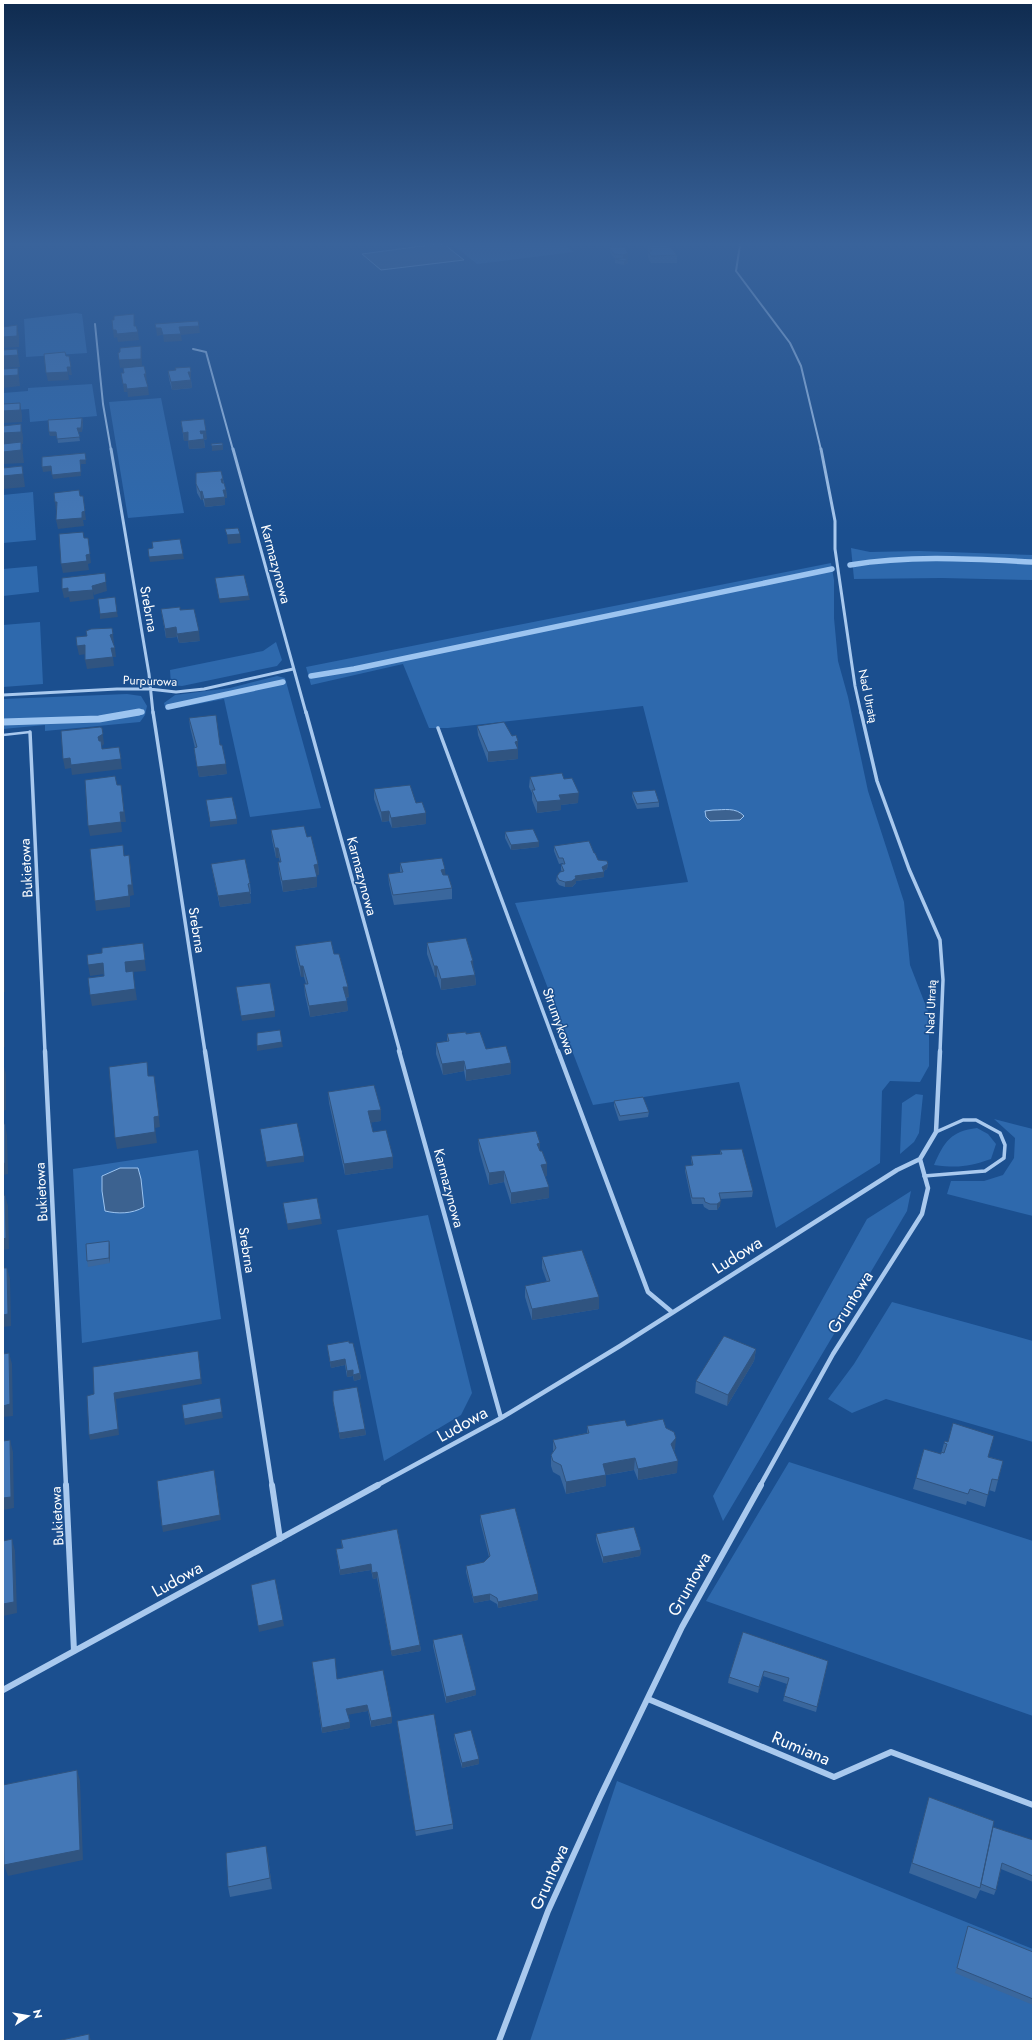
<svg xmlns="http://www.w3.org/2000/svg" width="1036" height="2044" font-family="Jost,sans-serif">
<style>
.green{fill:#2e69ad}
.water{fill:#3c6290;stroke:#9cc4f0}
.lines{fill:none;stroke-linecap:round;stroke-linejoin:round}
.stream-far1{stroke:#9cc4f0;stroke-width:5.5}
.stream{stroke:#9cc4f0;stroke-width:7}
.lane-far1{stroke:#a9c9ee;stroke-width:2.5}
.lane{stroke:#a9c9ee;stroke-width:3.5}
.street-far4{stroke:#a9c9ee;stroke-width:2}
.street-far3{stroke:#a9c9ee;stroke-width:3}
.street-far2{stroke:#a9c9ee;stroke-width:3.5}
.street-far1{stroke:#a9c9ee;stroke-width:4.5}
.street{stroke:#a9c9ee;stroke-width:6}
.wall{fill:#3a679d}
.shaded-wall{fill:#305480}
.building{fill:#4478b7;stroke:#305480}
.labels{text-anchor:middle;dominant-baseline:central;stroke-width:3;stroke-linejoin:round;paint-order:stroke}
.far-street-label{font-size:12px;fill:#fff;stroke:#1b4f8f}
.street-label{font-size:14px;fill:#fff;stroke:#1b4f8f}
.near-street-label{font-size:17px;fill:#fff;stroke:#1b4f8f}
</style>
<rect width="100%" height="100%" fill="#1b4f8f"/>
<path class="green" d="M453,245H565L574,252L477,264Z
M76,313L82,314L87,353L26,357L24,319Z
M92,384L97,416L30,422L29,409L3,411V393L28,391V388Z
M161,398L184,513L128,518L109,402Z
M33,492L36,540L3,543V495Z
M851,548L870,552L919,551L1033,555V580L942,578L854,579Z
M831,563L834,580V618L838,661L848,697L868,791L904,902L910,965L929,1014V1066L920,1082L890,1081L882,1091L880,1163L776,1228L739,1082L593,1105L515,903L688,882L643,706L448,728H429L403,664L311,685L306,667Z
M37,566L39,592L3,596V569Z
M40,622L43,684L3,687V625Z
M276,642L282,660L277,666L182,686L171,685L170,670L263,651Z
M277,676L285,678L321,808L250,817L224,699L166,710L164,703L175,695L230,688Z
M127,694L141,696L147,706L145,715L140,722L45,731V725L3,729V699Z
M916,1094L923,1095L919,1133L914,1142L900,1154L902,1103Z
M994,1119L1033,1129V1216L947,1194L951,1181H984L1003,1175L1014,1158L1015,1138Z
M977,1128L988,1134L996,1144L991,1159C968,1167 958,1168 934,1165C944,1142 951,1131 977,1128Z
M198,1150L221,1319L82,1343L73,1169Z
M911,1191L907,1211L723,1521L713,1496L867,1219Z
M428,1215L472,1393L461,1415L384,1461L337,1230Z
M892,1302L1033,1341V1442L886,1399L852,1413L828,1399L854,1364Z
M789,1462L1033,1541V1716L706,1601Z
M617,1781L1033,1949V2041H530Z"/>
<path class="water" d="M430,245H445L464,260L381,270L362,254Z
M713,810C724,810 736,807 744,816L740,820L710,821L706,817L705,811Z
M120,1168H138L141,1179L144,1207C132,1214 118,1214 105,1211L102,1191V1176Z"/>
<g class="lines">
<path class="stream-far1" d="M850,565C911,555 972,559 1033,562
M311,676L354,669L832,569
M168,707L283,682
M133,713L142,712"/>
<path class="stream" d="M3,722L99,719L139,712"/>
<path class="lane-far1" d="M3,735L30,732"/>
<path class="lane" d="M924,1176L985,1171L1004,1158L1005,1145L1000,1133L976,1120H963L936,1132"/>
<path class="street-far4" d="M740,245L736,271L790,343L801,366L821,450
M95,324L103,404L111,450
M193,349L206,352L233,450"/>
<path class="street-far3" d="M111,449L149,674L153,713
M233,449L306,713
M821,449L835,521V549L855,686L861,713
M3,695L117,689H149L176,692L204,689L293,669"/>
<path class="street-far2" d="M153,712L205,1052
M306,712L400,1052
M861,712L877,781L909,869L940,940L943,980L940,1052
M438,728L558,1052
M30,732L45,1052"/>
<path class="street-far1" d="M45,1051L66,1486
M205,1051L272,1486
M399,1051L501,1418
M558,1051L648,1292L672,1312
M920,1159L936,1132L940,1051
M376,1486L501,1418L620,1346L897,1170L920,1159
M760,1486L833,1354L922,1214L928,1188L920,1159"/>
<path class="street" d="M66,1485L74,1651
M272,1485L280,1539
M3,1690L378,1485
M648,1699L834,1777L891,1752L1033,1805
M499,2041L548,1911L600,1797L682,1627L761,1485"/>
</g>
<path class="wall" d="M648,245L677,255V263H651L648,258Z
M610,248L628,253V257L625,258L628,263L624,265L615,263V259L619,258H614L610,252Z
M168,371L191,380L192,388L172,390L169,379Z
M82,418L83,422L82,432H78L80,441L58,443L57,436H50L49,432Z
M181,421L207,439L204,440L205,448L189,449L188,441H184Z
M223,479L224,483L226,490L227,498H225V505L205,507L203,500H201L197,493L196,484Z
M161,609L180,610L200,641L179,643L177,637L166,638Z
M189,718L220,745L227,774L199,777L194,748H195L190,727Z
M477,726L512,736L518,741V759L488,762L478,735Z
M530,777L564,779L578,803L561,805V810L537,813L532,800V793L529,787Z
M374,789L416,803L426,824L392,828L389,821L382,822L374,799Z
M632,792L659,802V807L637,809L632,797Z
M271,830L307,837L318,864L319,875H316L317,887L283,892L279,873L278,862H280L279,858H276L272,840Z
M505,832L539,847L511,850L505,838Z
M554,846L594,853L598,860L608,864L607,869L604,871V877L576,881V883L572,887H565L559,885L556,881L557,876L562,872L561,870V864H563V863L559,864L554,851Z
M400,863L445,869V875L452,888V899L394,905L389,884L388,874L400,872Z
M211,864L250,883L251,894H250L251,903L220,907L213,874Z
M427,943L474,969L475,975L476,985L441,990L437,977H435L427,954Z
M295,946L334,954L349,997L346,998L348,1011L310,1017L305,995L304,984H306L304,977H301L296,956Z
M447,1034L486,1049L511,1074L466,1081L464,1071L443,1075L436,1054V1043L447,1041Z
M328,1092L381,1110V1121L371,1122L373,1132L393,1157V1168L345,1175L329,1103Z
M614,1101L649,1112L648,1117L619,1121L614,1106Z
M478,1139L540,1151L547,1164V1176H545L549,1187V1198L511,1204L504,1182L489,1185L479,1150Z
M720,1150L753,1191L752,1197L720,1199V1206L717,1210H709L704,1207L703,1204H692L685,1171V1166L692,1165L691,1161V1156L720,1154Z
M109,1241L110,1246V1263L88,1267L87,1261Z
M542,1257L599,1297V1309L532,1320L525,1297V1286L547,1282L542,1268Z
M327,1345L360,1373L361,1379L354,1381L353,1376L347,1377L345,1365L331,1368Z
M756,1349L754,1361L727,1406L695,1393L696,1381Z
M333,1401L365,1429L366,1435L340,1439Z
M587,1426H627L666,1428L675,1449L674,1451L677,1473L638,1480L634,1470L618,1473L606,1475V1486L566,1494L560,1476L553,1472L551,1466V1455L553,1452V1440L587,1433Z
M944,1443L1003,1461L995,1492L989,1490L985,1507L967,1501L966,1505L913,1489L916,1478L941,1454Z
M480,1515L538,1600L498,1608L497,1604L490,1600L474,1603L466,1572V1566L484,1562L489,1557L480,1521Z
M397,1529L420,1645L421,1651L392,1656L377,1578L373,1579L371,1570L340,1575L336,1549L342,1548L341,1540Z
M596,1534L641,1550L640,1556L603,1563L596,1540Z
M743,1632L828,1661L816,1712L783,1701L787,1684L763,1676L758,1693L728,1683L729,1677Z
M433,1640L476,1695L446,1703L433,1646Z
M312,1662L337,1679L392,1723L371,1727L368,1711L348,1714L350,1728L322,1733Z
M397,1721L453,1824V1829L416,1836Z
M454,1734L479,1759V1764L462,1768L454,1739Z
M929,1797L993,1827L1033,1840V1882L1001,1869L996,1890L994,1895L980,1890L976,1899L909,1873Z
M268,1856L272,1889L230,1897L228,1887Z
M967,1931L1033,1952V2005L955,1973Z"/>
<path class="shaded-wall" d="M628,253V257L623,259V255Z
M628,259V263L624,265V261Z
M134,314L135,333L138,332L139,340L118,342L117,337L114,338L113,330L134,326Z
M17,325L19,336V347L3,348V337Z
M199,326L200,333L181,335L182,341L164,342L163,335L179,327Z
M156,328H161L162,335L157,336Z
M141,346L142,366L120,368L119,360Z
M17,349L20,367L3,368V356Z
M69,356L72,375H69L67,367Z
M18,368L20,386L3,388V376Z
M68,372L69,380L48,381L46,373Z
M188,372H191V380H189Z
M144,374H146L147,382Z
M191,380L192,388L172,390L171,382Z
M123,384H126L127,392H124Z
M148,387L149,395L128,397L127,389Z
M20,403L22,415V422L3,423V411Z
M82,418L83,422L82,432H78L77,428Z
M21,424L23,437V444H22L23,455L24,463L3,464V433Z
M206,431L207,439L204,440L205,448L189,449L188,441H184L183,433Z
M49,432H56L57,436H50Z
M223,445V450L212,451V446Z
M85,453L86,464H80L81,476L53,479L52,475L80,460Z
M22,466L24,479L25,487L3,489V476Z
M51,466L52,471L43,472L42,467Z
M221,479H223L224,488H222Z
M223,490H226L227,498H225V505L205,507L204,499Z
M202,491L203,500H201L200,492Z
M83,496L86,520H83L84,526L58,529L56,520L82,512Z
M55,502H57L59,511H56Z
M240,534L241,543L228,544L227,535Z
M88,538L91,563L88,564L89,570L63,573L61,564L86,555Z
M183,554L184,559L150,562L149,557Z
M105,573L107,591L94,595L92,586Z
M68,588L93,590L94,599L70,602L69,597L64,598L62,589Z
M249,596L250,600L220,603L219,599Z
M117,612L118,617L100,619V614Z
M176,627L177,637L166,638L165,629Z
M199,631L200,641L179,643L177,634Z
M113,634L114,643L112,644L110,635Z
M85,645L87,654L79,655L77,646Z
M111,648H115L116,657H113L114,666L87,669L85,660Z
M102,728L104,744L102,746L103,759L100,747L98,737Z
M518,741V759L488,762V752L515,742Z
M119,747L122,769L72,775L71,768L65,769L63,759Z
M226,764L227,774L199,777L197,767Z
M121,785L126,822H121L122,832L90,836L88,826L120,812Z
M579,793L578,803L561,805V810L537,813V802L559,795Z
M389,811V821L382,822L381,812Z
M426,813V824L392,828L391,818Z
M237,819V824L210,827V822Z
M539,842V847L511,850V845Z
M275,848H278L279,858H276Z
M129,855L134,895L130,896V907L96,911L95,901L128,885Z
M318,864L319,875L314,876V865Z
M608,864L607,869L602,872H604V877L576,881V883L572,887H565V882L575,876L602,867Z
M445,869L446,880H442L441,870Z
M317,877V887L283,892L282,881Z
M250,892L251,903L220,907L218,896Z
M143,943L146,971L133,972L137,1000L92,1006L90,995L128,983L125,962Z
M3,957L4,961L5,992H3Z
M471,961H473L474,972Z
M103,963L105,974L90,976L88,965Z
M300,966H303L304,977H301Z
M434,966H437V977H435Z
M475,975L476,985L441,990V979Z
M343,987H348L349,997L344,998Z
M347,1001L348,1011L310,1017L309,1006Z
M3,1009L4,1013L5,1047H3Z
M275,1011V1017L242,1021L241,1016Z
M282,1042L283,1047L257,1051V1046Z
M464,1061V1071L443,1075L442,1064Z
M3,1063L6,1074V1110L3,1111Z
M511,1063V1074L466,1081V1070Z
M154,1076L160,1127L155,1128L157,1143L117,1149L115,1138Z
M381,1110V1121L369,1123L368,1111Z
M5,1124L7,1135L8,1174L3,1175Z
M540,1143V1155L537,1144Z
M304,1156V1162L267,1167L266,1162Z
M393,1157V1168L345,1175L344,1164Z
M547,1164V1176H541V1165Z
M504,1171V1182L489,1185V1173Z
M549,1187V1198L511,1204V1193Z
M5,1195L8,1206L9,1249L3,1250V1239Z
M721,1201L720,1206L717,1210V1204Z
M321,1219L322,1224L288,1230L287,1224Z
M109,1241L110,1246V1263L109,1258Z
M7,1268L10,1279L11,1326L3,1327V1315Z
M599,1297V1309L532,1320V1309Z
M756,1349L754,1361L727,1406L728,1395Z
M198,1351L202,1384L116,1399L119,1435L90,1440L89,1435L114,1393Z
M9,1353L12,1364L13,1416L3,1417V1406Z
M345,1359V1365L331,1368L330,1362Z
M353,1370V1376L347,1377V1371Z
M360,1373L361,1379L354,1381L353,1375Z
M222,1412L223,1418L185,1425L184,1419Z
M365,1429L366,1435L340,1439L339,1433Z
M676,1438L675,1449L670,1456L671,1444Z
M10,1440L13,1452L14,1508L3,1510V1498Z
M635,1458L634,1470L606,1475V1486L566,1494V1482L603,1464Z
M678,1461L677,1473L638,1480V1469Z
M214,1470L221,1520L163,1532L162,1526Z
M12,1539L15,1551L17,1613L3,1616V1604Z
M641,1550L640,1556L603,1563V1557Z
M371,1564V1570L340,1575V1570Z
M377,1572V1578L373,1579L372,1573Z
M490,1594V1600L474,1603L473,1597Z
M538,1594V1600L498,1608V1602Z
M283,1620L284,1626L259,1632L258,1626Z
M420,1645L421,1651L392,1656L391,1651Z
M764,1671L763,1676L758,1693L759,1687Z
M476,1690V1695L446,1703V1697Z
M367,1705L368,1711L347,1715L346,1709Z
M392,1717V1723L371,1727V1721Z
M350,1722V1728L322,1733V1728Z
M479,1759V1764L462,1768V1763Z
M77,1770L80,1781L83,1860L8,1876L4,1865Z
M266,1846L268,1856L272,1889L270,1878Z
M89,2034L91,2041H89Z"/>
<path class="building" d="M649,245H668L677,255L651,256L648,251H652Z
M615,246L624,247L628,253L623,255L614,254L610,248Z
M623,258L628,259L624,261L615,259Z
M134,314V326H136L138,332L117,334L116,330H113L112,320H114V316Z
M198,321L199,326L179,327L181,334L163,335L161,328H156L155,324Z
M17,325V336L3,337V327Z
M141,346V359L119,360L118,353L120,352V348Z
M17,349L18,355L3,356V350Z
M65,352L66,356H69L71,367H67L68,372L46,373L44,354Z
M144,366L146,374H144L148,387L127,389L126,384H123L121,373H124L123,368Z
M190,367L191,372H188L191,380L171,382L168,371L176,370L175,368Z
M18,368V375L3,376V369Z
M20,403V410L3,411V404Z
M82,418L81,428H77L80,437L57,439L56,432H49L48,420Z
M204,419L206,431H200L201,434L203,433L204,439L188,441V432L183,433L181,421Z
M21,424V432L3,433V426Z
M21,442V450L3,452V444Z
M222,443L223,445L212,446L211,444Z
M85,453L86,460H80L81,472L52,475L51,466L42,467V457Z
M22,466L23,474L3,476V468Z
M221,471L223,479H221L222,483H224L226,490H223L225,497L204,499L202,491L200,492L196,484V473Z
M79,490L80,496H83L85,511L82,512V518L56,520L57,502H55L54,493Z
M238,528L240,534L227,535L225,529Z
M83,532L84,538H88L90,554L86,555L87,561L61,564L59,534Z
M180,539L183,554L149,557L148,549L153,548L152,542Z
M105,573L106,582L92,586L93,590L68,592V588L62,589V578Z
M244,575L249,596L219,599L215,578Z
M115,597L117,612L100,614L98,599Z
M180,607V610L194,609L199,631L177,634L176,627L165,629L161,609Z
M112,628L113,634L110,635L115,648H111L113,657L85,660V645L77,646L76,637L87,636L86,631L91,629Z
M216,715L220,745H222L226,764L197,767L194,748L197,747L189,718Z
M504,722L512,736L516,735L518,741L515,742L518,749L488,752L477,726Z
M100,727L102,728L103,734L98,737L99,741H101L102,749L119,747L121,759L71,765L70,758L63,759L61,731Z
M562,773L564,779L572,778L579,793L559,795L561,800L537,802L532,790H535L530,777Z
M115,776L117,785H121L124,812H120L121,822L88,826L85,780Z
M410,785L416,803L422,802L426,813L391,818L389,811L381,812L374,789Z
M655,790L659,802L637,804L632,792Z
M232,797L237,819L210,822L206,800Z
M304,826L307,837L311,836L318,864L314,865L317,877L282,881L278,862H281L278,848H275L271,830Z
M533,829L539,842L511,845L505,832Z
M589,841L594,853H595L598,860L607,861L608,864L602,867L604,872L575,876L576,878L572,881L565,882L559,880L557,876L560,872L564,871L561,864H565L563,858H559L554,846Z
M123,845L124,856L129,855L132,885H128L129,896L95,901L90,849Z
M442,858L445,869L441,870L443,875H448L452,888L393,895L388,874L403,872L400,863Z
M245,859L250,883L248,884L250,892L218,896L211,864Z
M466,938L473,961H471L475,975L441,979L437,966H434L427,943Z
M331,941L334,954H339L348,987H343L347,1001L309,1006L304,984H308L303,966H300L295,946Z
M143,943L145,960L125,962L126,972L133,971L135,989L90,995L88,978L104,976L103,963L88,965L87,955L102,953V948Z
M270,983L275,1011L241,1016L236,987Z
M280,1030L282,1042L257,1046V1033Z
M466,1032V1034L480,1032L486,1049L506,1046L511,1063L466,1070L464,1061L442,1064L436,1043L449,1041L447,1034Z
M147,1062L148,1076H154L159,1116L154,1117L155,1132L115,1138L109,1067Z
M3,1063L4,1099H3Z
M374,1085L381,1110L368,1111L373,1132L386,1130L393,1157L344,1164L328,1092Z
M643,1097L649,1112L620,1116L614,1101Z
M297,1123L304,1156L266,1162L260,1129Z
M3,1124H5V1163L3,1164Z
M536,1131L540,1143L537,1144L540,1151H542L547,1164L541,1165L549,1187L511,1193L504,1171L489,1173L478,1139Z
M742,1149L753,1191L719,1193L721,1201L717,1204H710L705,1202L704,1198H692L685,1166L693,1165L691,1156L722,1154L720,1150Z
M5,1195L6,1238L3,1239V1196Z
M317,1198L321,1219L287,1224L283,1203Z
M109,1241V1258L87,1261L86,1244Z
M582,1250L599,1297L532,1309L525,1286L550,1281L542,1257Z
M3,1268H7L8,1314L3,1315Z
M724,1336L756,1349L728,1395L696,1381Z
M349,1341V1343H353L360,1373L353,1375V1370L347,1371L345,1359L330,1362L327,1345Z
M198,1351L201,1379L114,1393L118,1429L89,1435L87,1396L94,1394L93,1367Z
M9,1353L10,1404L3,1406V1354Z
M357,1387L365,1429L339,1433L333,1401V1391Z
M220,1398L222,1412L184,1419L182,1405Z
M663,1419L666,1428L674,1432L676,1438L671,1444L678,1461L638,1469L635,1458L618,1461L603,1464L606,1475L566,1482L561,1465L553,1461L551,1455L556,1448L553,1440L589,1433L587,1426L625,1420L627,1426Z
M953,1423L994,1436L988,1457L1003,1461L998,1480L992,1479L988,1495L970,1489L968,1494L916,1478L924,1449L941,1454V1452L944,1453L947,1444L944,1443L945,1441L948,1442Z
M10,1440L11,1497L3,1498V1441Z
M214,1470L220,1515L162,1526L157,1481Z
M515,1508L538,1594L498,1602L497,1598L490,1594L473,1597L466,1566L484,1562L490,1556L480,1515Z
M634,1527L641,1550L603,1557L596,1534Z
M397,1529L420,1645L391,1651L377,1572L372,1573L371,1564L340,1570L336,1549L343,1548L341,1540Z
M12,1539L14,1602L3,1604V1541Z
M275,1579L283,1620L258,1626L251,1585Z
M743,1632L828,1661L817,1707L784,1696L789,1678L764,1671L759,1687L729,1677Z
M462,1634L476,1690L446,1697L433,1640Z
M335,1658L337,1679L383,1670L392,1717L371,1721L367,1705L346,1709L350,1722L322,1728L312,1662Z
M434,1714L453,1824L415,1831L397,1721Z
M471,1730L479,1759L462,1763L454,1734Z
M77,1770L80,1850L4,1865L3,1785Z
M929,1797L994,1821L980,1888L912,1863Z
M993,1827L1033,1840V1876L1002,1863L996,1890L981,1884Z
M266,1846L270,1878L228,1887L226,1853Z
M968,1926L1033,1952V1999L957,1968Z
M89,2034V2041H57Z"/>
<linearGradient id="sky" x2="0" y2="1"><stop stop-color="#0f2b4f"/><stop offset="0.46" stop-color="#39639b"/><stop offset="1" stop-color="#39639b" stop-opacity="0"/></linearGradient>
<rect width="1036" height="531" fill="url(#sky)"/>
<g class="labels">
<g class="far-street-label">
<text transform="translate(150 681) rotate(2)">Purpurowa</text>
<text transform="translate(868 696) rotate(78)">Nad Utratą</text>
<text transform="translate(931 1007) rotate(-88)">Nad Utratą</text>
</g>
<g class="street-label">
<text transform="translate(276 564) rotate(75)">Karmazynowa</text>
<text transform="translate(149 609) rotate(80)">Srebrna</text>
<text transform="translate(26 868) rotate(-93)">Bukietowa</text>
<text transform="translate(362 876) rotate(75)">Karmazynowa</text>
<text transform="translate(197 930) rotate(81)">Srebrna</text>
<text transform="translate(559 1021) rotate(70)">Strumykowa</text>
<text transform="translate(449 1188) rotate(75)">Karmazynowa</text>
<text transform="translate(41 1192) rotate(-93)">Bukietowa</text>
<text transform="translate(247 1250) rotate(81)">Srebrna</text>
<text transform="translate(57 1516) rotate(-93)">Bukietowa</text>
</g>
<g class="near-street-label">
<text transform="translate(737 1255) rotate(-32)">Ludowa</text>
<text transform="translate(850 1302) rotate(-58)">Gruntowa</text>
<text transform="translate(462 1424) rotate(-29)">Ludowa</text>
<text transform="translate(177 1579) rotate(-29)">Ludowa</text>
<text transform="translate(689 1584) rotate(-61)">Gruntowa</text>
<text transform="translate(801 1748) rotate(23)">Rumiana</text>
<text transform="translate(549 1877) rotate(-66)">Gruntowa</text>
</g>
</g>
<rect width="1036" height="2044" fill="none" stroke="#ffffff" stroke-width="8"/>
<g transform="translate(28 2016) rotate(78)" stroke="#1b4f8f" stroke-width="3" paint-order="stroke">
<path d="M0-3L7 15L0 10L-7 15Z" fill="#ffffff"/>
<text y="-6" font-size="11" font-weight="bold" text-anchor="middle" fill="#ffffff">N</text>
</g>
</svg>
